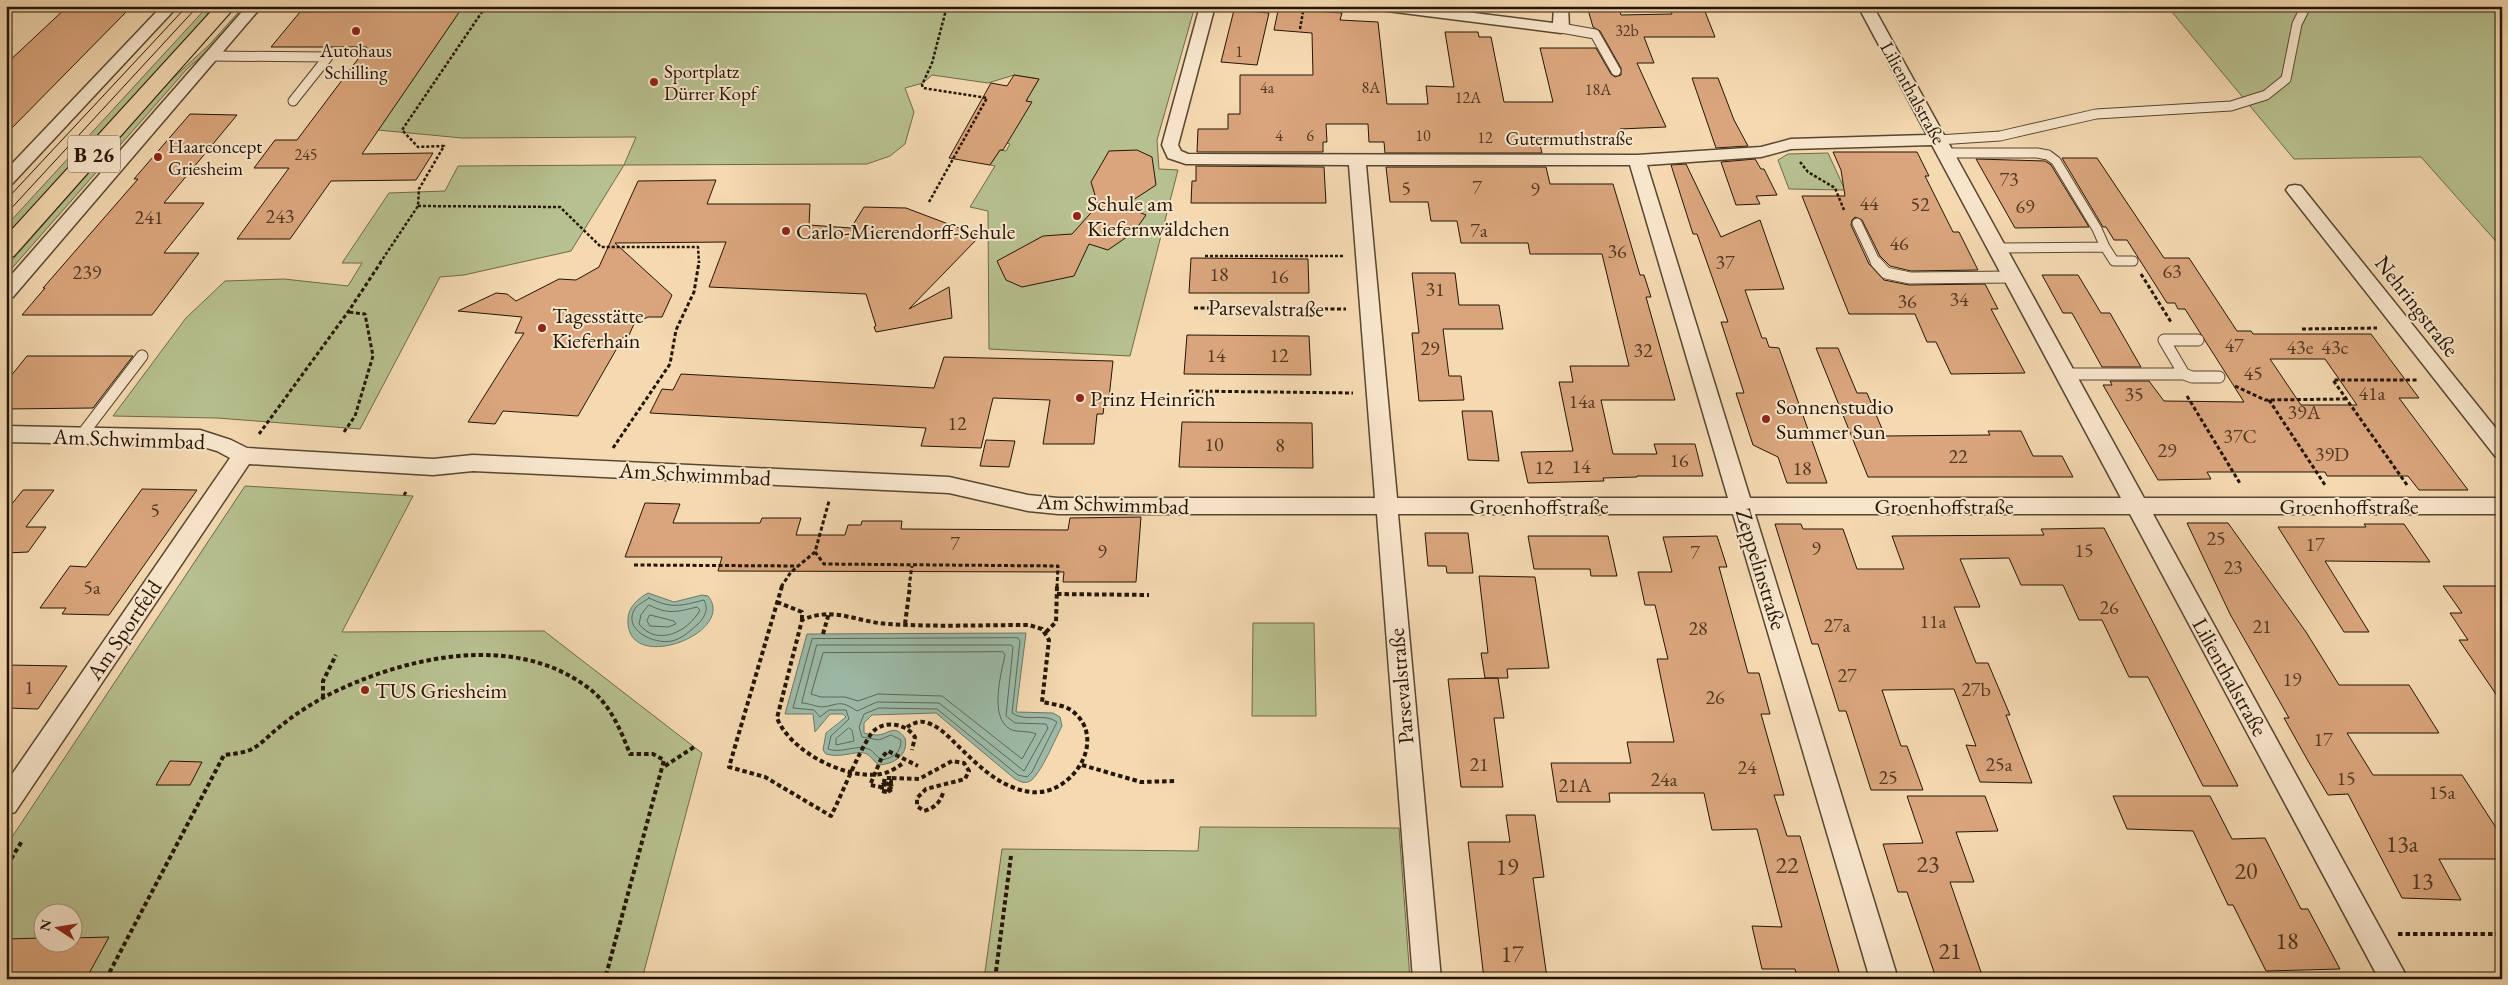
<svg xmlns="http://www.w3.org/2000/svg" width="2508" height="985" font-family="'EB Garamond',serif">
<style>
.green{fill:#b7c08f;stroke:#6e6a4a;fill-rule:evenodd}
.water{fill:#9cbaa7;stroke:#6c7866}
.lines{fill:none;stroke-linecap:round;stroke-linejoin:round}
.shore{stroke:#606856;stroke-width:1}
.building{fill:#daa57c;stroke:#241505;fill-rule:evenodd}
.lane-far1-casing{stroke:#584630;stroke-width:11}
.lane-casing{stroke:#584630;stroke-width:13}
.street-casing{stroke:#584630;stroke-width:3}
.primary-casing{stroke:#241505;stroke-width:2}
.path-far2{stroke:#241505;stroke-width:2.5;stroke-dasharray:3 2;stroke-linecap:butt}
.path-far1{stroke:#241505;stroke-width:3;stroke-dasharray:4 2.5;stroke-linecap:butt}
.path{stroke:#241505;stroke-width:4;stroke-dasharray:4.5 3;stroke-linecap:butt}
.lane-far1{stroke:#f8e6cc;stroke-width:9}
.lane{stroke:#f8e6cc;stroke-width:11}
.street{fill:#f8e6cc;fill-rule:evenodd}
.primary{fill:#f4d9b1;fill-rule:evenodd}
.tram{stroke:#241505;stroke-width:1}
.path-bridge{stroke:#241505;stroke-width:4;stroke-dasharray:4.5 3;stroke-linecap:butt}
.poi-dot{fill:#8f2418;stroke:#f8e6cc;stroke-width:2}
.labels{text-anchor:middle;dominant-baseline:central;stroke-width:4;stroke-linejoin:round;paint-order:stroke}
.far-number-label{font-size:16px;fill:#523923}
.far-poi-label{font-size:19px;fill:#241505;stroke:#f8e6cc;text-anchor:start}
.far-street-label{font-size:19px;fill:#241505;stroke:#f8e6cc}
.number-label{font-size:20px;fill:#523923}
.shield{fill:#f8e6cc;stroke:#645441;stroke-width:1}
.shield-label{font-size:21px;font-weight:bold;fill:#241505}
.poi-label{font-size:22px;fill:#241505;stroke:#f8e6cc;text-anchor:start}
.street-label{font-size:22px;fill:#241505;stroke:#f8e6cc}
.near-number-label{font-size:24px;fill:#523923}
</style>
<rect width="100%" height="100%" fill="#f4d9b1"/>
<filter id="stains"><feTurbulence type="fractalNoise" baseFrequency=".004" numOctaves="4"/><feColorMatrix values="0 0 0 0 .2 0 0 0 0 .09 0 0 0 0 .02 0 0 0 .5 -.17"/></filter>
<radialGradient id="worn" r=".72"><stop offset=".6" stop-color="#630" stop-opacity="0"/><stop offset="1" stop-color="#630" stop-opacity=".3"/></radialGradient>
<path class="green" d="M208,6H211L204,21L6,239V226Z
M244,6H247L213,46L187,69L6,275V267L170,81L210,44Z
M463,6H1195L1157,140L1159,169L1178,170L1130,356L989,349L988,211L970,207L995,166L990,165L1000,150L1006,151L1010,144L1004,142L1031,102L1026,101L1039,79L1014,75L988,83L932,75L923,83L905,88L914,112L905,144L890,156L867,164L624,165L571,251L464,275L440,277L360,429L217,418L113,416L186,318L225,281L284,279L348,286L362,263H342L389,193L445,191L458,166L624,165L636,137L462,138L378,130Z
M2167,6H2502V248L2421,157L2294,159Z
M1828,153L1845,190L1789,189L1778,160L1788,154Z
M245,486L413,496L342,632L544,631L702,753L642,979H6V846ZM42,912H72V942H42Z
M1253,623H1314L1316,716H1252Z
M1200,827L1399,828L1410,979H984L1002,849L1198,851Z"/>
<path class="water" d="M648,593L674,602L702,595L708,596C738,633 625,676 628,619C628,607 639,598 648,593Z
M1026,633L1016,712L1053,713L1060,717L1062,726C1056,737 1040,776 1030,781C1025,784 1021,782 1015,779L936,713L872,715L864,723V733C868,734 873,735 877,735C888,735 894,723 905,738C909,755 894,764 879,765C874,762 871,756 867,754C858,749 842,759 826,754L823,750L826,733L846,717L843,714H830L815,732L813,714H785L807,634Z"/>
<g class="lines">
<path class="shore" d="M649,598C672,609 680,606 704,600C709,609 705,617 698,624C690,631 683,638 672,641C654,645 620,629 636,607C639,604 645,601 649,598Z
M649,605C669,615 676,612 697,607L700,610C688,632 657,647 639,624L641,615Z
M650,615L674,621L676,624L668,627L650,626L647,621Z
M1018,638L1020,641L1012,713C1026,723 1043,712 1057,722L1032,772L1027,777L1018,775L937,709L879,708L864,714L859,727L862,737L879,740L891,735L901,740C901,753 893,758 881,760C877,757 873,751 869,749C856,744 841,754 828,749L831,736L849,719L846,710H829L820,717L814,710L793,708L812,639Z
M817,645H1011L1013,647L1006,716L1015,723L1046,724L1048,728L1024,771L939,703L877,702L857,711C839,699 839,705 822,707C818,707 808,703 802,703Z
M1003,652L1005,655C1001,674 989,717 1010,729C1017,733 1028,730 1036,734L1022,759L942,696L878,694L858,701L845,697H821L811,694L823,653Z
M849,728L852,730L854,741L836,745V739Z"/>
</g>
<path class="building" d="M68,6H132L6,134V64Z
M1279,6H1300L1299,10L1342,13L1340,20L1378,22L1387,104H1428L1426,86L1454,87L1445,32H1478L1479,37H1491L1504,102H1553L1540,48H1596L1611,74L1615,77L1621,75V68L1600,31L1593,27L1587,6H1618L1621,15L1672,14L1670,9H1704L1715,37H1644L1654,63H1637L1666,127L1620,129L1624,141H1539L1542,153H1385L1384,142H1369L1368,124H1326L1327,142H1323V152H1197L1198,129H1228V114H1240V75H1313L1312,33L1274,30Z
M1234,10L1269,13L1257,65L1221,62Z
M460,11L362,154L433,153L416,180L331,181L290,239H237L289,168H254L275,140H297L367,47H271L300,12Z
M1014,75L1039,79L1026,101L1032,102L1003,150H1000L990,165L949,158L991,83L1007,86Z
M1692,78H1718L1734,120L1748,146L1716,148Z
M190,114L237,115L164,203H204L164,253H199L152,315H22L45,288H43L138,179H134Z
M1137,150L1152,157L1156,185L1124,206L1146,215L1134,232L1108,250L1089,244L1074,276L1022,287L1006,280L997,261L1043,236L1072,234L1098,205L1091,182L1109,151Z
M1833,152H1917L1929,176H1925L1953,232H1959L1978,270L1911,271L1890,266L1880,256L1862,220L1855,217L1852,220L1851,225L1869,264L1884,280L1909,285L1985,284L1998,309H1991L2025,373L1951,374L1936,342H1927L1915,314H1849L1802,196H1845L1841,170Z
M2062,158H2097L2164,258H2189L2237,331H2251L2253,334H2371L2419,398H2399L2468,490H2419L2408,476H2327L2325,472H2207L2211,479L2158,480L2103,385H2112L2110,381H2149L2164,401L2244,402L2185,309H2178L2175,303H2167L2127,240H2114L2106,227H2103ZM2270,359H2325L2357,405H2301Z
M1755,159L1761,169H1764L1777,195L1756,196L1760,204L1736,205L1721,162Z
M1976,159L2045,161L2051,165L2089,227L2015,228Z
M1686,164L1721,237L1760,220L1784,289L1745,290L1762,338H1766L1769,347L1779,348L1827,483H1787L1778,457L1753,445L1736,393H1744L1721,322H1728L1697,234H1693L1671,165Z
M1196,166L1324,167L1326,203H1191L1192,181H1196Z
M1386,167H1546L1550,184H1613L1640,275H1644L1651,297H1646L1675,400H1601L1613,454H1657L1654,444H1695L1703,476H1637V477L1603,478L1604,481L1528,483L1521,452L1573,451L1559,382H1573L1570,366H1629L1602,254H1530L1528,243H1461L1457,221H1431L1428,202H1390Z
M716,180L707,204H810L809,225L851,228L864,207L906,208L980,236L909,309L949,287L952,318L876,332L874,327L876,326L866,294L709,287L726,242L615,243L672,295L662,317H648L634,324L629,335L624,336L578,416L503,411L495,424L468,422L524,333H515L522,317L458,311L496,293L507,294L516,301L559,279L576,280L599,267L638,181Z
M1191,258L1308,259L1309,293H1189Z
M1412,273H1455L1459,305H1499L1503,329H1443L1449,376H1461L1464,400L1419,401L1412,333H1419Z
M2042,275H2078L2101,313H2110L2141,367H2102L2072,313H2063Z
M1187,335L1309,336L1311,375L1184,374Z
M1816,348H1838L1857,393H1867L1885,436L1990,435L1988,431H2021L2033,456H2062L2073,477H1868Z
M27,356H133L93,408L6,409V382Z
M944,357L1113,361L1109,398H1105L1103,414H1097L1094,444H1043L1050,400L993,398L981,448L921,446L926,428L650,413L662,389L673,390L681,374L934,388Z
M1462,411H1492L1499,461L1468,460Z
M1182,422L1312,423L1313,468L1179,467Z
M986,440L1015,441L1009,467L980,466Z
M142,489L197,490L109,615L62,614L66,608H40L70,566L86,567Z
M23,490H54L26,527H46L28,552L6,553V505H11Z
M645,503L680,504L673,523H760L762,518H801L796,535H845L848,525H861L862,521H902L901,529L1068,530L1070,518L1141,517L1136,582H1063L1064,572L718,571L722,557H625Z
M2187,523H2228L2306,632L2339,685H2409L2439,733H2347L2373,775H2462L2502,837V859H2439L2461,900L2402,898L2348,794L2328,795L2308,761L2284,718H2289L2230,614Z
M1775,524H1801L1803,529H1843L1857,569H1904L1892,536L2044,535L2041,529L2104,528L2238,786H2203L2148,677H2129L2102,620H2079L2063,585H2021L2009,558L1960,559L1980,607H1954L1976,663H1988L2010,715H2006L2032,783L1980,782L1966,745L1976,746L1954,689L1882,690L1901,746H1907L1923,790H1871L1846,711H1839L1818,644H1812Z
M2364,524H2404L2430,562L2325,561L2369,632H2344L2278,527H2366Z
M1425,533H1468L1473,573H1447L1446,566H1428Z
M1528,536H1608L1617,576H1591L1590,569H1534Z
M1717,536L1727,567H1719L1748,673H1759L1770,714H1761L1784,795H1774L1787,836H1800L1841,979H1798L1795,969H1762L1752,926L1782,927L1757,829L1712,830L1704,793H1609L1610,802H1557L1551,763H1631L1627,742H1674L1657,659H1668L1655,605H1645L1638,572H1672L1663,537Z
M1479,576L1535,577L1549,668L1507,669L1508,678H1485L1481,653H1488Z
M2443,586H2502V703L2459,640H2468L2450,613H2462Z
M6,665L67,666L38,709L6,708Z
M1498,678L1504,718H1494L1503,787H1461L1448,679Z
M170,761L202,762L190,785H156Z
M1907,796H1985L1998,831L1956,832L1974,882H1950L1983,978H1936L1907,892H1898L1883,844L1923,843Z
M2113,796H2210L2232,839L2265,838L2301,909H2308L2340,969L2266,971L2233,905H2228L2193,831L2127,829Z
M1506,815H1535L1544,877L1533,878L1547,978L1484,979L1468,842H1510Z
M109,937L86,979H6V939L42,938V942H72V938Z"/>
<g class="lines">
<g class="lane-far1-casing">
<path id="lane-far1" d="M1561,28L1595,34L1616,71
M210,56L328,57L293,101
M1938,140L2000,136L2096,114L2231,106L2266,95L2286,79L2297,24L2306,6
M1945,153H2037L2048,155L2056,161L2097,229L2105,247L1999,248
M1857,223L1876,263
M2105,247L2114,261H2133"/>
</g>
<g class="lane-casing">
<path id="lane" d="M1876,262L1886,273L1910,278L2014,277
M2067,374H2184L2192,377H2219
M2184,374L2164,340H2198
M81,436L142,356"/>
</g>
<g class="street-casing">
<path id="street" d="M162,6H178L12,184L6,185V170Z
M247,6H262L13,297L6,299V281Z
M1200,6H1215L1178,145L1181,151L1188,154L1637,155L1761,147L1791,139L1927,135L1858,6H1873L2144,498H2502V514H2153L2408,979H2379L2130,514H1755L1898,979H1870L1733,514H1398L1441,979H1413L1377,514H1058L1028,511L949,493L473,471L433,475L249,464L15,812L6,815V783L230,458L217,451L200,446L6,442V426L200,430L231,440L247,448L433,459L473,455L949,477L1028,495L1058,498H1375L1349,165L1186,164L1168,158L1162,145ZM1932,145L2121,498H1750L1647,165L1761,157L1791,149ZM1366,165H1630L1728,498H1397Z
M1372,6H1418L1553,23L1554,6H1568L1569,28L1561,33L1379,10Z
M2295,185L2301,186L2502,436V459L2495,456L2289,194L2286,190L2289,186Z"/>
</g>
<g class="primary-casing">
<path id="primary" d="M216,6H236L14,256L6,259V236Z"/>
</g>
<path class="path-far2" d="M1300,29L1304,6
M1800,162L1808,172L1835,188L1844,210
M929,202L987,98L923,88L922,85L932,63L947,6
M418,206L560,207L601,247H698L699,263
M1205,256H1344
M380,263L418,206L419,189L444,146L418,147L402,130L486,6"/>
<path class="path-far1" d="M2141,274L2171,322
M1194,308L1346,309
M2302,329L2377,328
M2235,386L2265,400L2346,399
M1189,391L1353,393
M2187,396L2241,485
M2269,400L2325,485
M344,432L355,416L373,356L365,314L348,312
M259,434L348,312L381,262
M613,448L670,364L676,330L694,292L699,262
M2407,485L2333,380H2418
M404,495L406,492
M815,552L824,564L1058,566L1057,587
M634,565L798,566
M781,587L791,572L815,552L829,501
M909,587L912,566"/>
<path class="path" d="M782,586L729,767L765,777L831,816C843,792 857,755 871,734C882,719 906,723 915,737L912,750
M1057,594L1149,595
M777,602L802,612V620
M905,624L910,586
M1046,632L1056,622L1057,586
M823,634L829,613
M323,698V681L336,655
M902,764C896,768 888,773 881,774C845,780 790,751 777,718L802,620C833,606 857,622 888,624C934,627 982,625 1029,625L1042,629L1049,640L1042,702C1051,704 1063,705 1071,710C1110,738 1072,797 1031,792C999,788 977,764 955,743C947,735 939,727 928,723C920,720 914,723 907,727
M1082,765L1141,782L1177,781
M665,766L694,747
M892,778L919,779L952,761L964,763L969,771L965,779L926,789L917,798V806L924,811C934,808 940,803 943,793
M886,783L892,786L888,792L882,791L881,787L870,785L882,757L888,751L918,766
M6,873L11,859L22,841
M6,902V907
M2398,934H2502
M106,979L224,755C233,754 242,753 250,750C261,745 268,736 277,729C291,717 308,706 324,697C402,657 516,630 591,690C611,706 621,731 630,754H653L664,760L605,979
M995,979L1011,856"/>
<use href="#lane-far1" class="lane-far1"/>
<use href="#lane" class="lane"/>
<use href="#street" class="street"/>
<use href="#primary" class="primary"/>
<path class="tram" d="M6,200L187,6
M6,214L198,6"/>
<path class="path-bridge" d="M891,784V781H884L885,778H892
M882,785V791
M882,785V791
M882,785L886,783
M882,785L891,784
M882,791L888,792
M882,791L888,792
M888,792L891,784
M888,792L892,789L891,784"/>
</g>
<g class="poi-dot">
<circle cx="356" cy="31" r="5"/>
<circle cx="654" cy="82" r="5"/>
<circle cx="158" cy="157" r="5"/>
<circle cx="1077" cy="216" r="5"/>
<circle cx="786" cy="231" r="5"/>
<circle cx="542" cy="328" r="5"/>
<circle cx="1080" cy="398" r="5"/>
<circle cx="1766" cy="419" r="5"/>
<circle cx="365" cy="690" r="5"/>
</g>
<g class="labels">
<g class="far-number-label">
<text x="1627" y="30">32b</text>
<text x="1239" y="51">1</text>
<text x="1267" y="87">4a</text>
<text x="1371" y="87">8A</text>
<text x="1598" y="89">18A</text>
<text x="1468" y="97">12A</text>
<text x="1279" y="135">4</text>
<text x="1310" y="135">6</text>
<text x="1423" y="135">10</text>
<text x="1485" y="137">12</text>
<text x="306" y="154">245</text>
</g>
<g class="far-poi-label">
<text x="356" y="50" text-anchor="middle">Autohaus<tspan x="356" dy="22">Schilling</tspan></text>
<text x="664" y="71">Sportplatz<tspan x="664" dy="22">Dürrer Kopf</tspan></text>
<text x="168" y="146">Haarconcept<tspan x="168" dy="22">Griesheim</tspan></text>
</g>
<g class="far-street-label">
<text transform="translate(1913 93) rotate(61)">Lilienthalstraße</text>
<text x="1569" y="138">Gutermuthstraße</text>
</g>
<g class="number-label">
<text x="2009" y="179">73</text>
<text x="1477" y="187">7</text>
<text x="1406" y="188">5</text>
<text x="1535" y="189">9</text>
<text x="1869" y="203">44</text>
<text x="1920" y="204">52</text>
<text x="2025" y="206">69</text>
<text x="280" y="216">243</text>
<text x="149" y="217">241</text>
<text x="1479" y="230">7a</text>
<text x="1899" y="243">46</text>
<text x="1617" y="251">36</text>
<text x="1725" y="262">37</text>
<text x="2172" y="271">63</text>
<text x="87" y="272">239</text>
<text x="1219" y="274">18</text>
<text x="1279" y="276">16</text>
<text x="1435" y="289">31</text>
<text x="1959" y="299">34</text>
<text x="1907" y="301">36</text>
<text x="2234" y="345">47</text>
<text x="2300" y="347">43e</text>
<text x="2335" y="347">43c</text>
<text x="1430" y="348">29</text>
<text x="1643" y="350">32</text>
<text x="1216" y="355">14</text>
<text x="1279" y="355">12</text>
<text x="2253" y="373">45</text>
<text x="2372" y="393">41a</text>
<text x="2134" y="394">35</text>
<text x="1582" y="401">14a</text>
<text x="2304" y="412">39A</text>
<text x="957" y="423">12</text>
<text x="2240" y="436">37C</text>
<text x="1214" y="444">10</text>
<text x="1280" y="445">8</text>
<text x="2167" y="450">29</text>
<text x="2332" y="454">39D</text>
<text x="1958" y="456">22</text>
<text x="1679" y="460">16</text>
<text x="1581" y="466">14</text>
<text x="1544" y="467">12</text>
<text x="1802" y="468">18</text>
<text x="155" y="510">5</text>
<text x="2216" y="538">25</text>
<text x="955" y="543">7</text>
<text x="2315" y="544">17</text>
<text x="1816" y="548">9</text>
<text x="2084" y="550">15</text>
<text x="1102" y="551">9</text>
<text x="1695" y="552">7</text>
<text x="2233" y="567">23</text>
<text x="92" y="587">5a</text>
<text x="2109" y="607">26</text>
<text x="1933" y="621">11a</text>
<text x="1837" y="625">27a</text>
<text x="2262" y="626">21</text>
<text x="1698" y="628">28</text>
<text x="1847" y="675">27</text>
<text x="2292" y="679">19</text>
<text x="29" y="687">1</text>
<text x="1976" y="689">27b</text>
<text x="1715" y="697">26</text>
<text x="2323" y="739">17</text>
<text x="1479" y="764">21</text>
<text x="1999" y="764">25a</text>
<text x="1747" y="767">24</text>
<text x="1888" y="777">25</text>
<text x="2346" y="778">15</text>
<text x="1664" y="779">24a</text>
<text x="1575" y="785">21A</text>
<text x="2442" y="792">15a</text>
</g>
<rect class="shield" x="68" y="135.5" width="52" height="37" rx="4"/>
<g class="shield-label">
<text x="94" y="154">B 26</text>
</g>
<g class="poi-label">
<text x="1087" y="203">Schule am<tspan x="1087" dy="25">Kiefernwäldchen</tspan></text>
<text x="796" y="231">Carlo-Mierendorff-Schule</text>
<text x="552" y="315">Tagesstätte<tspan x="552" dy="25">Kieferhain</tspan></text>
<text x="1090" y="398">Prinz Heinrich</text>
<text x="1776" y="406">Sonnenstudio<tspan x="1776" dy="25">Summer Sun</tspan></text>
<text x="375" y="690">TUS Griesheim</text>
</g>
<g class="street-label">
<text transform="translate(2417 306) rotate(52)">Nehringstraße</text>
<text transform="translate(1266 308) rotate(1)">Parsevalstraße</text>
<text transform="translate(129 439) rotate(2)">Am Schwimmbad</text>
<text transform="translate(695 474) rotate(3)">Am Schwimmbad</text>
<text transform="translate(1113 504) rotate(2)">Am Schwimmbad</text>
<text x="1539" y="506">Groenhoffstraße</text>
<text x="1944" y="506">Groenhoffstraße</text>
<text x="2349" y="506">Groenhoffstraße</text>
<text transform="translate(1761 569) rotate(73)">Zeppelinstraße</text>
<text transform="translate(124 630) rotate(-56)">Am Sportfeld</text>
<text transform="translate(2230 677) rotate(61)">Lilienthalstraße</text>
<text transform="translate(1401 686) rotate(-95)">Parsevalstraße</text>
</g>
<g class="near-number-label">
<text x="2402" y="843">13a</text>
<text x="1928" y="863">23</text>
<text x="1787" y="864">22</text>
<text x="1507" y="866">19</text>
<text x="2246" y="870">20</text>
<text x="2422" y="880">13</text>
<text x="2287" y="940">18</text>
<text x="1950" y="950">21</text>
<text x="1512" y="953">17</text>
</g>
</g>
<rect width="2508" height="985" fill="none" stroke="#f4d9b1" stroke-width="25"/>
<rect x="8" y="8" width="2493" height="970" fill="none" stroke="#241505" stroke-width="2.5"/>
<rect x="12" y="12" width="2483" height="960" fill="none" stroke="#241505"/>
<g transform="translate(58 928) rotate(282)"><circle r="24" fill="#f8e6cc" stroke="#a3927c"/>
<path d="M0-4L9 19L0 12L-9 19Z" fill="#8f2418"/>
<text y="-8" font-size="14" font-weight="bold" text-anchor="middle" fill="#241505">N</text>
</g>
<rect width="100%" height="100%" filter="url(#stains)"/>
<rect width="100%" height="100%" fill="url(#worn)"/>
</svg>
